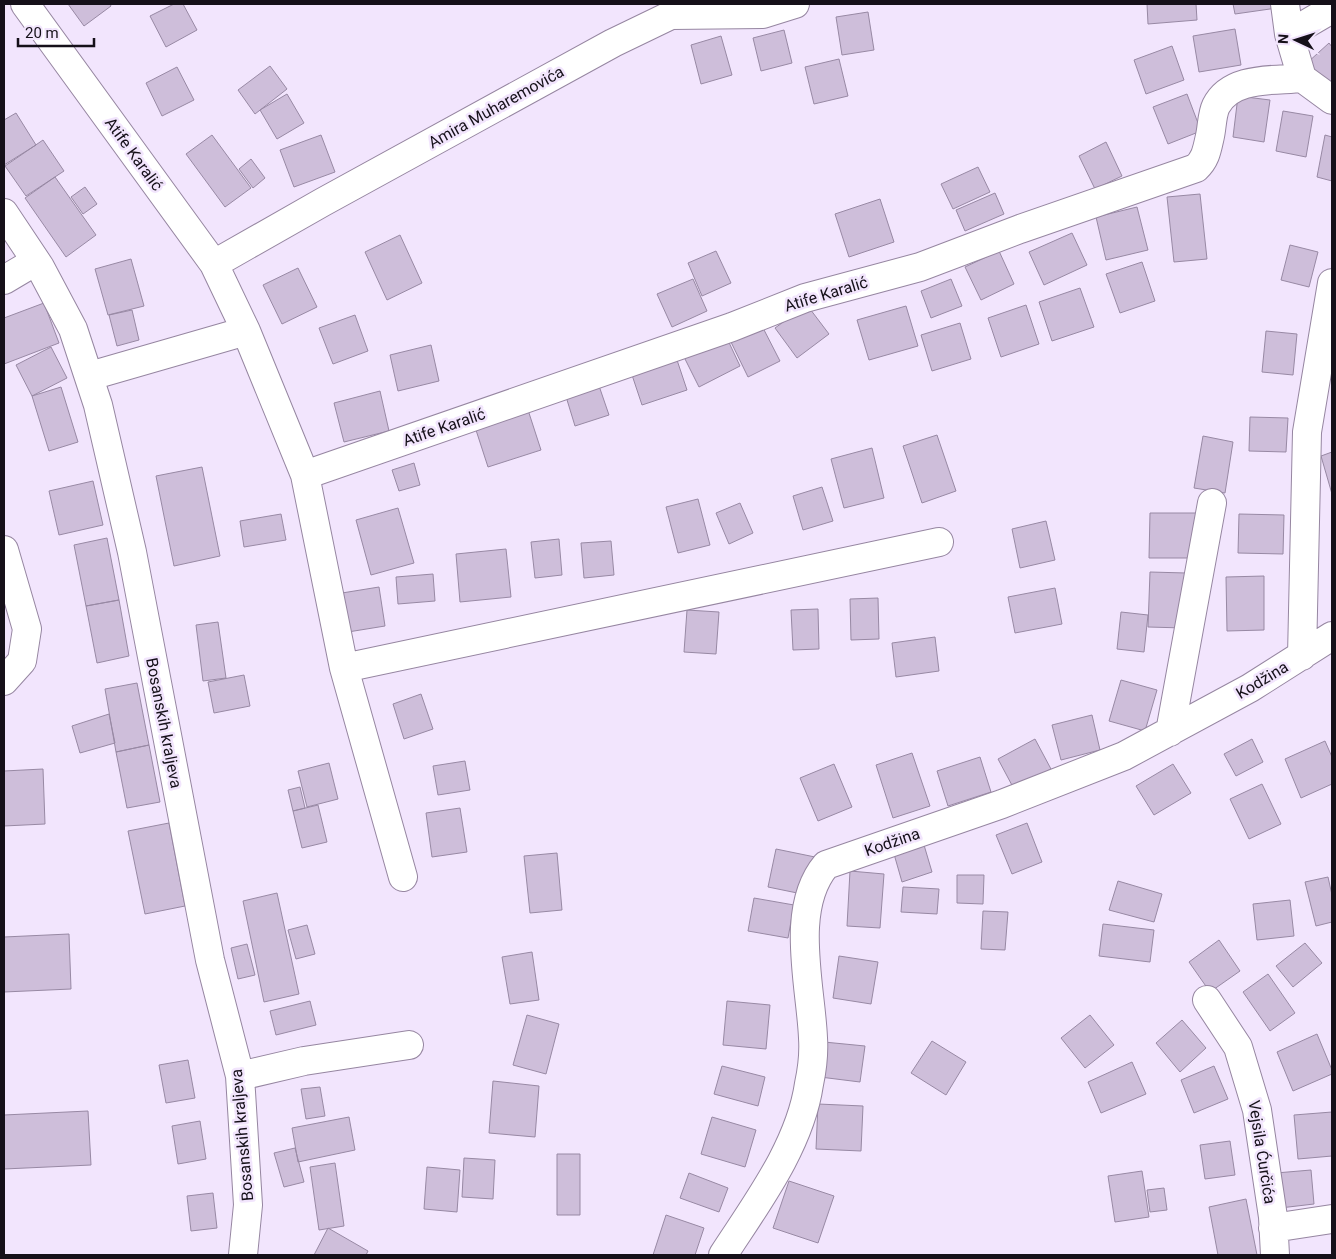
<svg xmlns="http://www.w3.org/2000/svg" width="1336" height="1259" font-family="Roboto,sans-serif">
<style>
.building{fill:#cebeda;stroke:#9889a4}
.lines{fill:none;stroke-linecap:round;stroke-linejoin:round}
.minor-casing{stroke:#9686a1;stroke-width:30}
.minor{stroke:#fff;stroke-width:28}
.labels{text-anchor:middle;dominant-baseline:central;stroke-width:5;stroke-linejoin:round;paint-order:stroke}
.street-label{font-size:16px;fill:#151019;stroke:#f2e5fd}
</style>
<rect width="100%" height="100%" fill="#f2e5fd"/>
<path class="building" d="M68,4H110L111,6L84,26Z
M174,4H183L197,30L166,47L150,16Z
M1147,4H1196L1197,20L1148,24Z
M1233,4H1276L1277,8L1235,14Z
M868,12L874,50L842,55L836,17Z
M1235,29L1241,65L1199,72L1193,36Z
M784,30L792,63L761,71L753,38Z
M721,36L732,75L701,84L691,45Z
M1329,43L1332,47V86L1329,89L1307,63Z
M1172,46L1184,80L1146,94L1134,60Z
M839,59L848,96L814,104L805,67Z
M270,66L287,89L255,114L238,90Z
M177,67L194,100L162,116L146,83Z
M287,94L304,123L277,139L260,110Z
M1187,94L1201,131L1168,144L1153,107Z
M1238,96L1270,100L1264,142L1233,137Z
M1283,111L1313,116L1306,157L1276,151Z
M16,113L36,145L4,165V120Z
M212,135L251,188L225,207L186,154Z
M321,135L335,172L294,187L280,150Z
M1325,135L1332,137V181L1317,177Z
M43,140L64,171L26,196L5,166Z
M1106,142L1122,176L1095,189L1079,156Z
M251,159L265,178L253,188L239,169Z
M978,167L990,192L953,209L941,184Z
M55,177L96,235L66,257L25,198Z
M85,187L97,204L83,214L71,197Z
M995,193L1004,214L965,231L956,210Z
M1200,194L1207,259L1174,262L1167,197Z
M880,199L894,242L849,257L835,214Z
M1137,207L1148,250L1106,260L1096,217Z
M1072,233L1087,265L1044,285L1029,252Z
M400,235L422,283L387,300L365,252Z
M1290,245L1318,252L1309,287L1281,280Z
M716,251L731,283L702,296L688,263Z
M999,251L1014,284L981,300L965,267Z
M131,259L144,306L108,315L95,269Z
M1142,262L1155,301L1120,313L1106,274Z
M298,268L317,307L282,324L263,285Z
M693,279L707,311L672,327L657,294Z
M951,279L962,306L931,318L921,291Z
M1080,288L1094,327L1052,341L1039,302Z
M44,303L59,343L4,364V318Z
M807,305L829,334L797,358L775,328Z
M1026,305L1039,344L1001,357L988,318Z
M906,306L918,346L869,360L857,320Z
M132,310L139,340L117,346L109,315Z
M355,315L368,351L333,364L319,328Z
M960,323L971,359L932,371L921,335Z
M761,324L780,361L748,377L730,340Z
M1266,331L1297,334L1293,375L1262,372Z
M725,334L740,366L699,387L683,355Z
M431,345L439,381L398,391L390,355Z
M51,347L67,378L32,396L16,365Z
M677,360L687,390L642,405L632,375Z
M597,380L609,415L575,426L564,390Z
M61,387L78,442L49,451L32,396Z
M380,391L389,431L344,442L334,403Z
M528,410L541,450L488,467L475,427Z
M1250,417L1288,418L1286,452L1249,451Z
M937,435L956,491L922,503L903,446Z
M1203,436L1233,442L1225,493L1194,488Z
M872,448L884,498L844,508L831,459Z
M1332,452V494L1321,456Z
M414,463L420,485L399,491L392,470Z
M202,467L220,556L174,566L156,476Z
M93,481L103,525L59,535L49,491Z
M822,487L833,521L803,530L793,496Z
M698,499L710,545L678,553L666,507Z
M740,503L753,533L729,544L716,513Z
M398,508L414,563L371,575L356,520Z
M1150,513H1201V558H1149Z
M281,514L286,540L244,547L240,521Z
M1239,514L1284,515L1283,554L1238,553Z
M1046,521L1055,560L1020,568L1012,529Z
M107,538L119,600L86,606L74,545Z
M559,539L562,575L535,578L531,542Z
M611,541L614,575L584,578L581,543Z
M506,549L511,597L460,602L456,554Z
M1150,572L1186,573L1184,628L1148,627Z
M433,574L435,601L398,604L396,577Z
M1264,576V630L1227,631L1226,577Z
M379,587L385,626L348,632L342,593Z
M1055,588L1062,624L1015,633L1008,597Z
M878,598L879,639L851,640L850,599Z
M119,600L129,656L97,663L86,606Z
M818,609L819,649L793,650L791,610Z
M687,610L719,612L716,654L684,652Z
M1121,612L1148,615L1144,652L1117,649Z
M218,622L226,678L203,681L196,625Z
M935,637L939,671L896,677L892,643Z
M244,675L250,706L214,713L208,682Z
M1121,680L1157,690L1145,731L1109,721Z
M137,683L149,745L116,752L105,689Z
M421,694L433,729L404,739L393,704Z
M109,714L115,743L80,753L72,726Z
M1092,715L1100,750L1061,760L1052,725Z
M1035,739L1051,769L1014,789L998,759Z
M1252,739L1263,762L1236,776L1224,754Z
M1325,741L1332,757V784L1301,798L1285,759Z
M149,745L160,802L127,808L116,752Z
M912,753L930,806L893,818L876,765Z
M980,757L991,792L948,806L937,771Z
M465,761L470,790L438,795L433,766Z
M329,763L338,799L307,807L298,771Z
M834,764L852,807L818,821L800,778Z
M1173,764L1191,793L1154,815L1136,786Z
M43,769L45,824L4,826V771Z
M1262,784L1281,824L1249,839L1230,799Z
M300,787L305,808L293,811L288,790Z
M318,805L327,842L302,848L293,811Z
M460,808L467,852L432,857L426,813Z
M169,823L185,906L145,914L128,831Z
M1027,823L1042,862L1012,874L996,835Z
M924,845L932,872L902,882L894,854Z
M776,849L815,857L807,895L768,887Z
M557,853L562,910L530,913L524,856Z
M850,871L884,874L880,928L847,926Z
M957,875H984L983,904L957,903Z
M1328,877L1332,895V922L1316,926L1305,882Z
M1118,881L1162,894L1154,922L1109,910Z
M903,887L939,889L937,914L901,912Z
M277,893L299,994L264,1002L243,901Z
M754,898L794,905L788,938L748,931Z
M1290,900L1294,936L1257,940L1253,904Z
M983,911L1008,912L1005,950L981,949Z
M1103,924L1154,930L1150,962L1099,956Z
M307,925L315,954L296,959L288,930Z
M69,934L71,989L4,992V937Z
M1219,940L1240,971L1210,992L1189,962Z
M1305,943L1322,963L1293,987L1276,966Z
M247,944L255,975L238,979L231,948Z
M532,952L539,1000L510,1004L502,957Z
M839,956L878,962L871,1004L833,998Z
M1268,974L1295,1013L1270,1031L1243,992Z
M310,1001L316,1025L276,1035L270,1011Z
M727,1001L770,1005L766,1049L723,1045Z
M527,1015L559,1024L546,1074L513,1065Z
M1090,1015L1114,1045L1085,1068L1061,1038Z
M1182,1020L1206,1048L1180,1072L1156,1043Z
M1317,1034L1332,1070V1074L1293,1091L1277,1052Z
M932,1041L966,1062L946,1095L911,1073Z
M824,1042L865,1046L860,1082L820,1077Z
M188,1060L195,1098L166,1103L159,1065Z
M1132,1062L1146,1094L1101,1113L1088,1082Z
M722,1066L765,1077L758,1106L714,1094Z
M1214,1066L1228,1099L1194,1113L1181,1080Z
M493,1081L539,1086L535,1137L489,1133Z
M320,1087L325,1116L306,1119L301,1089Z
M818,1104L863,1106L861,1151L816,1149Z
M88,1111L91,1165L4,1169V1115Z
M1332,1112V1156L1298,1159L1294,1115Z
M349,1117L355,1150L298,1162L292,1128Z
M712,1117L756,1130L745,1167L701,1154Z
M200,1121L206,1159L178,1164L172,1126Z
M1230,1141L1235,1175L1205,1179L1200,1145Z
M295,1148L304,1182L284,1187L274,1153Z
M557,1154H580V1215H557Z
M464,1158L495,1160L493,1199L462,1197Z
M335,1163L344,1226L319,1230L310,1167Z
M427,1167L460,1170L457,1212L424,1209Z
M1311,1170L1314,1204L1280,1208L1276,1173Z
M1142,1171L1149,1217L1115,1222L1108,1176Z
M689,1173L728,1188L719,1212L680,1198Z
M789,1181L834,1196L818,1243L773,1228Z
M1164,1188L1167,1210L1150,1212L1147,1190Z
M213,1193L217,1228L191,1231L187,1196Z
M1246,1199L1257,1255H1218L1209,1207Z
M666,1215L704,1228L695,1255H653Z
M328,1228L368,1251L366,1255H314Z"/>
<g class="lines">
<g class="minor-casing">
<path id="minor" d="M25,4L214,264L246,331L305,475L344,668L403,877
M1285,4L1289,34L1302,78L1332,100
M1289,34L1332,9
M4,213L40,267L73,329L98,405L132,552L210,960L240,1076L248,1205L243,1255
M214,264L323,202L613,43L671,15L763,14L795,4
M4,280L36,261
M90,376L246,331
M305,475L732,327L805,298L920,267L1020,229L1196,168C1206,159 1207,149 1210,136C1212,127 1212,114 1216,106C1231,76 1274,81 1302,78
M4,550L27,629L22,661L4,681
M1302,656L1307,432L1332,283
M344,668L939,542
M1170,732L1212,503
M1207,1000L1238,1047L1257,1110L1273,1217L1275,1255
M240,1076L304,1061L409,1045
M1273,1228L1332,1219
M723,1255C756,1204 800,1146 809,1084C812,1070 814,1053 813,1038C811,986 789,909 826,865L1002,804L1124,756L1250,688L1332,636"/>
</g>
<use href="#minor" class="minor"/>
</g>
<g class="labels">
<g class="street-label">
<text transform="translate(496 107) rotate(-29)">Amira Muharemovića</text>
<text transform="translate(134 154) rotate(54)">Atife Karalić</text>
<text transform="translate(826 294) rotate(-17)">Atife Karalić</text>
<text transform="translate(444 427) rotate(-19)">Atife Karalić</text>
<text transform="translate(1262 680) rotate(-31)">Kodžina</text>
<text transform="translate(164 723) rotate(79)">Bosanskih kraljeva</text>
<text transform="translate(892 842) rotate(-19)">Kodžina</text>
<text transform="translate(242 1135) rotate(-95)">Bosanskih kraljeva</text>
<text transform="translate(1262 1152) rotate(81)">Vejsila Ćurčića</text>
</g>
</g>
<rect width="1336" height="1259" fill="none" stroke="#151019" stroke-width="10"/>
<g transform="translate(1296 40) rotate(274)" stroke="#f2e5fd" stroke-width="4" paint-order="stroke">
<path d="M0-4L9 19L0 12L-9 19Z" fill="#151019"/>
<text y="-8" font-size="14" font-weight="bold" text-anchor="middle" fill="#151019">N</text>
</g>
<path d="M18 38v8h76v-8" fill="none" stroke="#151019" stroke-width="2.5"/>
<text x="25" y="38" font-size="15" fill="#151019" stroke="#f2e5fd" stroke-width="4" paint-order="stroke">20 m</text>
</svg>
